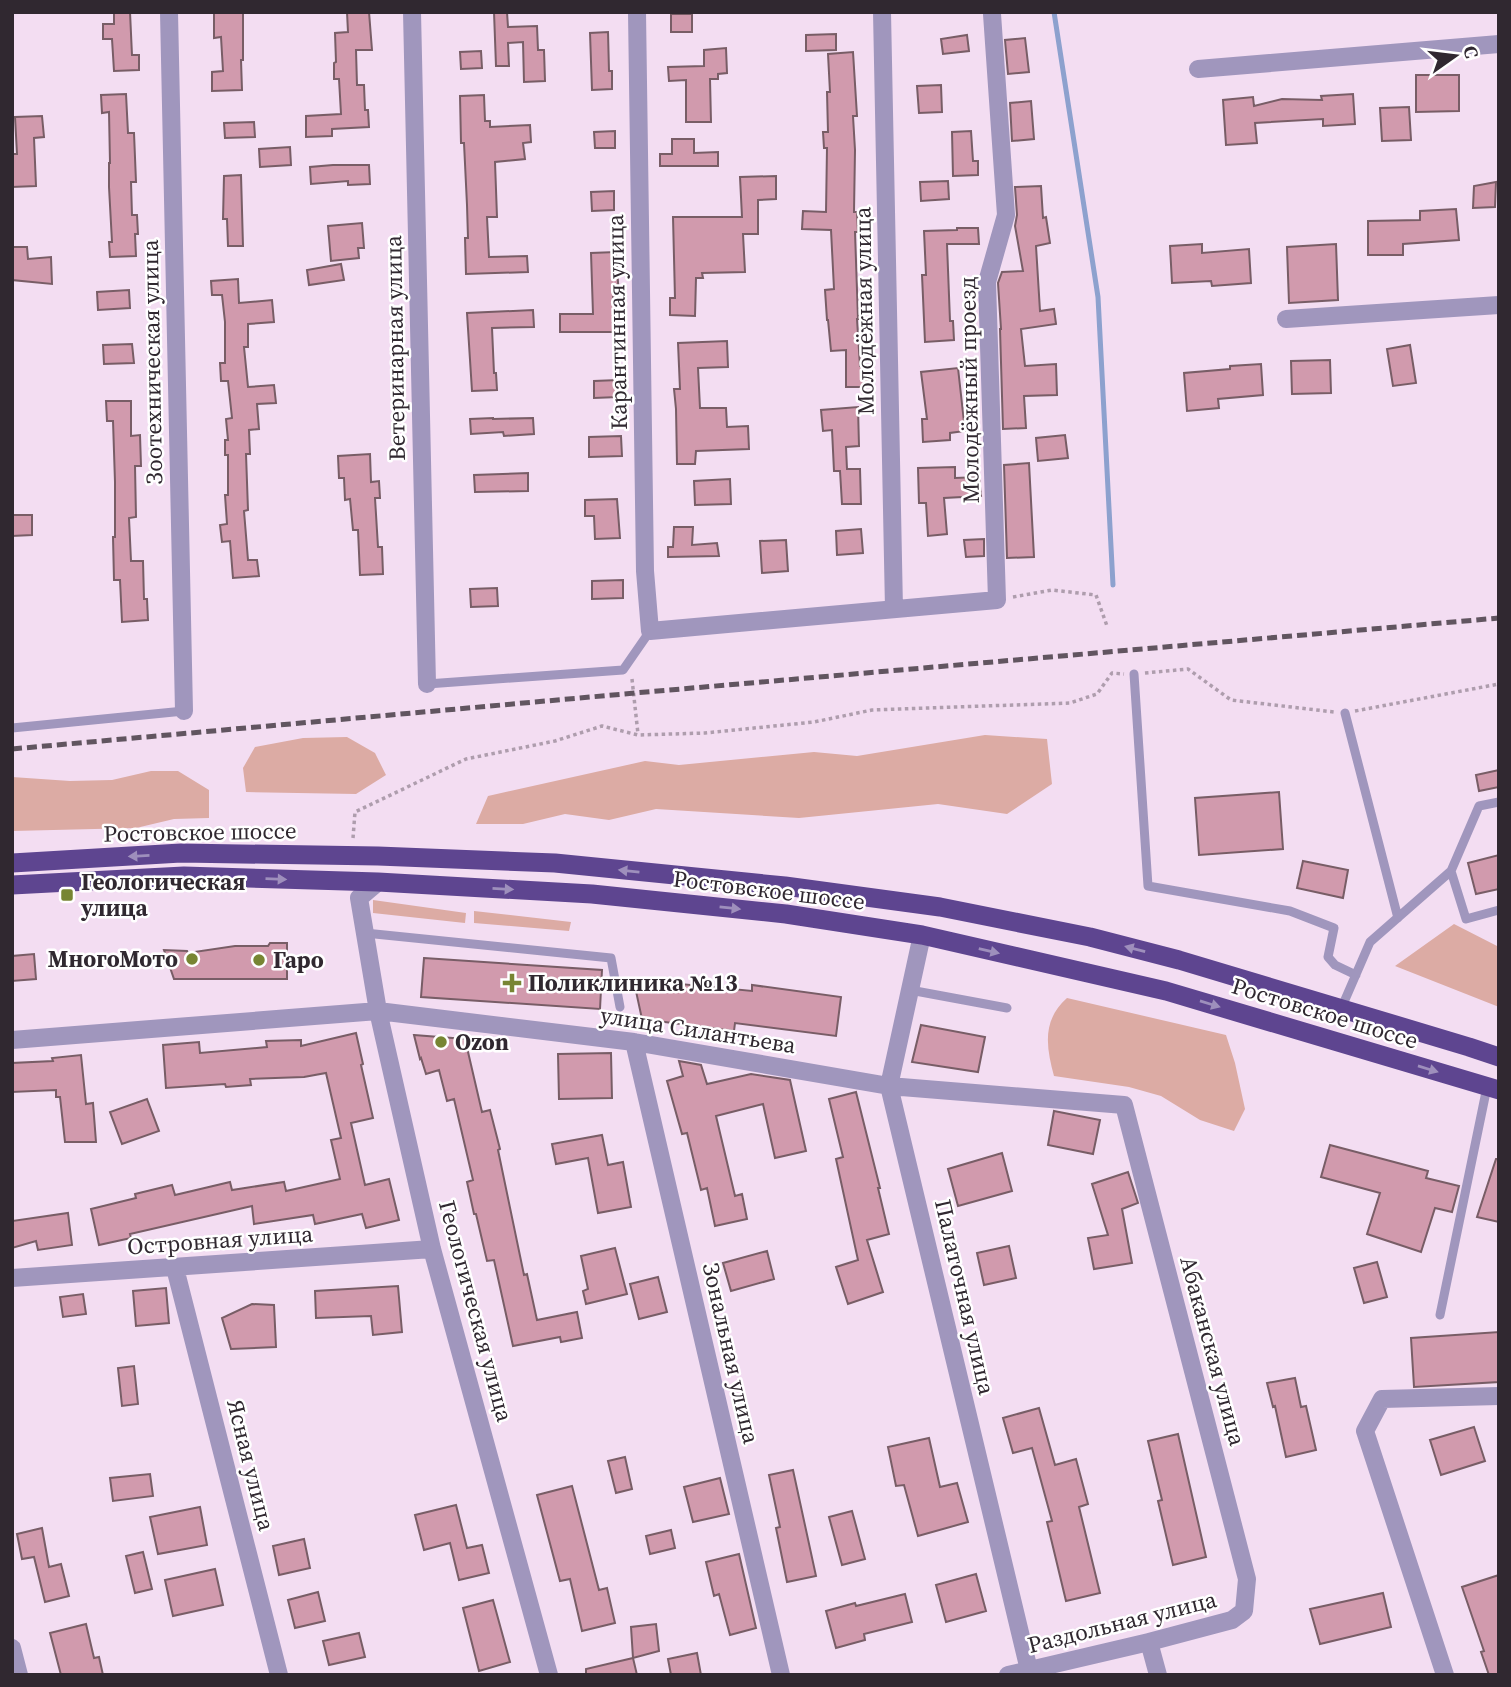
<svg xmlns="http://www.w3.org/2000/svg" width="1511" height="1687" font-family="'Source Serif 4',serif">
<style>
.green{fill:#dcaba4}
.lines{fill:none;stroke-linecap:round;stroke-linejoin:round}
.stream{stroke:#8da1ce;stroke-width:5}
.building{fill:#d19aad;stroke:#785d66;stroke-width:2}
.path{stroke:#ae9dad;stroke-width:3.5;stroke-dasharray:3.5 3.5;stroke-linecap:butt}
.service{stroke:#a096bd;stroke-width:9}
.minor{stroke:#a096bd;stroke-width:18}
.trunk{stroke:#5e4590;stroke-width:19}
.rail{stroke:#615560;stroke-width:5;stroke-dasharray:10 5;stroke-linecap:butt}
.oneway{fill:#9e8fbc}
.poi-dot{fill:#778533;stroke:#fff;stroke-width:2.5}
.labels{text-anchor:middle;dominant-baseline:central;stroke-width:5;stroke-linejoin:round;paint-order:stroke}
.street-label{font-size:23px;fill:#302830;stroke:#fff}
.poi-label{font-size:23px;font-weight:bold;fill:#302830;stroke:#fff;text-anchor:start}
</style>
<rect width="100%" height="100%" fill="#f3ddf2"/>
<path class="green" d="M985,735L1047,739L1052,784L1007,814L938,804L799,818L656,809L609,820L565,814L523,824H476L488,796L645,761L679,765L814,752L857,756Z
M347,737L375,753L386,775L356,794L246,792L243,768L255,747L303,738Z
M151,771H178L209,790V818L174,819L136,828L12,831V777L70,781L112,780Z
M373,900L466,913L465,923L373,913Z
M474,911L571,922L569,931L474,923Z
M1454,924L1499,947V1007L1395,966Z
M1067,998L1226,1035L1235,1063L1245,1109L1234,1131L1200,1120L1161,1096L1129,1087L1054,1076C1046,1047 1042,1020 1067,998Z"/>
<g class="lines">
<path class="stream" d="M1054,12L1098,297L1113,585"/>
</g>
<path class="building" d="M114,12H130L132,55H139V70L114,71L112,39H103V24H114Z
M214,12H243V60H241L242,90L212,91V72L223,71L221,37L214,38Z
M347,12H369L372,50H356L357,85H364L365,110H368L369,127L332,129V136L306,137V116L341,114L339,79H334V63L336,62L335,33L348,32Z
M494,12H507L508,27L537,26L538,50H544L545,81L524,82L523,42L508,43L509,66H496Z
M671,14H692V32H671Z
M608,32L609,71H612V89L592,90L590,33Z
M836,34V50L806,51V35Z
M967,35L969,51L943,54L941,39Z
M1025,38L1029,72L1008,74L1005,40Z
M726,48L727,73L718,74V79H710L711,122H686V80L669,81L668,67L704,66V50Z
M481,51L482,68L461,69L460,52Z
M853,52L857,116H853L855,150L854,212H857L858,232H855L858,319H857L860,366H870V387H846V350L831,351L828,320H827L825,290L834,289L831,230L802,229L803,211L826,212L827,148H824L823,132H828L827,92H830L828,54Z
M1416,75H1459V111L1416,112Z
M941,85L942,112L919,113L917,86Z
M126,94L128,133H134L136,182H131L132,215H137L138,234H135L136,256L110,257L109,242H112L109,187V163H110L109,112L102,113L101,95Z
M1353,94L1355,124L1323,126V119L1255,123L1257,143L1226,145L1223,100L1253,97L1254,106L1282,99L1322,100L1321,96Z
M484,95L485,121H490V127L530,125L531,142L523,143L525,159L495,162L497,217H487L489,257L527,256L528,272L466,274L465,238H468L467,205L464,143H461L460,96Z
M1031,101L1034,139L1012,141L1010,103Z
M1409,107L1411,140L1382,141L1380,108Z
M42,116L44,137L34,138L36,186L12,187V154H17L15,117Z
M254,122L255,137L225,138L224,123Z
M615,131V148H595L594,132Z
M971,131L973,161H978V175L953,176L952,132Z
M672,139H694V153L718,152V166H660V154H672Z
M290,147L291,165L260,167L259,149Z
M333,165H369L370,184L348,185V181L311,184L310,167Z
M241,175L243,246H228L227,219H223L224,176Z
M776,176V199L758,200V234H743L745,272L702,273L703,278H696L695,316L670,315V298H675L673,217H742L740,177Z
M948,181L949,199L921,201L920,182Z
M1496,182L1495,207L1473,208L1474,186Z
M1041,186L1043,218L1046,217L1050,243L1036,246L1040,311L1054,309L1056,324L1021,329L1025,366L1056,364L1057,395L1024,396L1026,428L1003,429L1000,329H1001L998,283L1002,272L1023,271L1015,226L1017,215L1015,187Z
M614,191V210L592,211L591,192Z
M1456,209L1459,240L1403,244V255H1368V221L1420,220V211Z
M362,223L364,248H358L359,258L331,261L328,226Z
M957,228H978L979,244H947L950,321H953L954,340L925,342L922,275H926L924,231L957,230Z
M1202,244V253L1249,249L1251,283L1212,286L1211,281L1172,283L1170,246Z
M1336,244L1338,300L1289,303L1287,247Z
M12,247H27L28,259L51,257L52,284L12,280Z
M616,252L619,297H613V332H560V314H593L591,253Z
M341,264L344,280L309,285L307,270Z
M238,279L239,303L272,300L274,322L248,324V347H244L248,387L274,385L276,403L257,404L259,429L249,430L250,454H246L248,510L244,511L248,560H257L259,576L233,578L230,541L222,542L220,525L227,524L225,495H228V455H225V440H228L226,419L232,418L228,381H221L220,363H225V322L222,295H212L211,281Z
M129,290L130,308L98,310L97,292Z
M533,310L534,327L492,328L494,373H496L497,390L472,391L467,313Z
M727,341L728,367L698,368L700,408H726L727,427L748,426L749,449L696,451L695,464H677L676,409L674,389H680L678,343Z
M132,344L134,363L104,364L103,345Z
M1410,345L1416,383L1393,386L1387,349Z
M1330,360L1331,393L1292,394L1291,361Z
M1261,364L1263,395L1218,399L1219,408L1187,411L1184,373L1230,369V366Z
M958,368L965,431L950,433V440L923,442L922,419H927L921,372Z
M618,380V397L594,398V381Z
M106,401H131V436L140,435L141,466H135L136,517L129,518L131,561H143L144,599H147L148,620L122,622L120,580H114L113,537H115V482L113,421H107Z
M858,407L859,446L846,447L847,469H860L861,504H842L840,471H834L832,430L823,431L821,410Z
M493,418V419L533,418L534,434L504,436L503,432L471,434L470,419Z
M1065,435L1068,458L1038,461L1036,438Z
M621,436L622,456L589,457V437Z
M370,454L371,482L379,481L380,498H375L378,547H382L383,574L360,575L358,530H353L350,499L345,500L344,478H339L338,456Z
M1029,463L1034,557L1007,558L1004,465Z
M955,467V478L979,477L981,496L944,498L947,534L928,536L926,503H919L918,468Z
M528,473V491L475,492L474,475Z
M730,479L731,504L695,505L694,481Z
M617,499L620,538L595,539L594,516H585V500Z
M12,515H32V535L12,536Z
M674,527H693L692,545L717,543L719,556L668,557V547H673Z
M861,529L863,553L837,555L836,531Z
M984,539V556L966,557L964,540Z
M786,540L788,571L762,573L760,541Z
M623,580V598L592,599V581Z
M497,588L498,606L471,607L470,589Z
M1499,770V787L1479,791L1476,775Z
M1279,792L1283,849L1199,855L1195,798Z
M1499,855V889L1476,894L1468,863Z
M1303,861L1348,870L1343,898L1297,888Z
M270,943H287V979H174L164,950L187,951L188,953L235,946H268Z
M34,954L36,979L12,981V956Z
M424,958L602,970L600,1009L421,997Z
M634,982L681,988V984L752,991V985L841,997L836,1036L735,1023L734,1031L642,1019Z
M921,1025L985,1037L978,1072L912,1062Z
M356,1033L363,1064L361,1065L373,1118L351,1123L365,1185L389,1179L399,1220L366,1228L362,1214L315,1224L313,1215L254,1224L252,1206L130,1234L131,1238L99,1245L91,1209L136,1198L135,1194L172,1185L175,1195L230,1182L232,1190L284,1182L286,1191L340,1179L331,1140L341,1138L326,1073L304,1077L250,1079L251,1085L226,1087L225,1084L166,1088L163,1045L199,1042L200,1053L267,1047L266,1041L301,1040V1046Z
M414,1035L465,1039L482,1112L490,1110L500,1149L498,1150L524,1275L527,1274L537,1320L577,1312L582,1338L561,1342L560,1337L513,1346L494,1260L487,1261L476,1214H474L467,1182L473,1180L454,1099L447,1101L439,1070L426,1074L421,1058L420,1059Z
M611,1053L612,1098L559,1099L558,1054Z
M81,1055L86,1104L93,1103L96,1142H65L60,1097H56V1090L12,1092V1063L53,1061L52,1058Z
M679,1061L701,1065L707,1084L751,1074L790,1080L806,1151L775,1158L763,1104L716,1116L735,1196L742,1194L747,1219L715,1226L707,1188L701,1190L687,1133L682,1134L667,1081L683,1076Z
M856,1092L880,1188H878L889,1234L867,1240L883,1292L848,1304L836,1267L858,1260L836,1159L843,1157L829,1099Z
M147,1099L159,1131L122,1144L110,1112Z
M1054,1111L1100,1120L1093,1154L1048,1145Z
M602,1135L608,1165L623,1162L631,1207L598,1213L588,1158L556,1164L552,1144Z
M1330,1145L1428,1171L1426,1178L1459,1186L1452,1212L1435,1208L1421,1252L1367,1234L1380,1193L1321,1177Z
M1002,1153L1012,1191L958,1206L948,1169Z
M1496,1159H1499V1222L1477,1217Z
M1128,1172L1138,1203L1122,1209L1132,1263L1094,1269L1088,1238L1108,1235L1092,1184Z
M68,1213L72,1245L38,1250L36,1241L12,1248V1221Z
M1009,1246L1016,1278L984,1285L977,1253Z
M615,1248L627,1294L586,1304L583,1291L588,1289L581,1256Z
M767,1251L774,1279L731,1291L723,1263Z
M1377,1262L1387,1297L1364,1303L1354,1268Z
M658,1277L667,1312L639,1319L630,1284Z
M398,1286L402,1332L373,1335L371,1316L316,1318L315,1291Z
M166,1288L169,1323L136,1326L133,1291Z
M83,1294L86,1314L63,1317L60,1297Z
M252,1304L274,1305L276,1347L231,1349L222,1318Z
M1499,1332V1382L1414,1387L1411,1338Z
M134,1366L138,1404L122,1406L118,1368Z
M1295,1378L1301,1407L1306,1406L1316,1450L1286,1457L1275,1406L1273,1407L1267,1383Z
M1039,1408L1055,1465L1076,1459L1088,1504L1079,1507L1100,1593L1066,1601L1047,1522L1052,1521L1032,1448L1013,1453L1003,1418Z
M1474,1427L1485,1461L1441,1475L1430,1440Z
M1178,1434L1206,1557L1173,1565L1158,1501L1162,1500L1148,1441Z
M929,1438L940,1487L957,1483L968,1522L918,1536L904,1485L896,1486L888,1447Z
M625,1457L632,1489L616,1493L608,1461Z
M793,1470L816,1576L787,1582L776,1528L780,1527L769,1475Z
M150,1474L153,1496L113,1501L110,1478Z
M720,1478L729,1514L693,1522L684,1487Z
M572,1486L599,1590L607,1588L615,1623L582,1631L570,1579L560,1581L537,1495Z
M456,1505L467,1548L482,1545L489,1573L459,1580L450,1543L424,1550L415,1515Z
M200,1507L207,1545L158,1554L150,1517Z
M852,1511L865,1559L842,1565L829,1517Z
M42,1528L49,1567L61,1564L69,1596L45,1602L34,1557L22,1559L17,1534Z
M671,1530L675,1548L650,1554L646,1536Z
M304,1539L310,1568L279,1575L273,1546Z
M143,1552L152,1589L135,1593L126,1556Z
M739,1554L756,1628L730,1635L719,1594L714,1596L706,1562Z
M215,1569L223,1605L173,1616L165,1580Z
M976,1574L986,1611L946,1622L936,1585Z
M1499,1575V1675H1489L1481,1652L1484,1651L1462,1587Z
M318,1592L325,1621L295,1628L288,1600Z
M1383,1593L1391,1627L1320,1644L1310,1609Z
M905,1594L912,1622L864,1634L865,1640L836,1648L826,1611L855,1603L856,1606Z
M493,1600L510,1662L479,1671L463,1608Z
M86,1624L94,1658L99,1657L103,1675H61L50,1633Z
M656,1624L659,1651L633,1658L631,1627Z
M359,1633L365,1657L329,1665L323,1641Z
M697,1653L701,1675H671L668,1659Z
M633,1658L637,1675H586V1669Z"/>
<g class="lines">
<path class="path" d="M1013,597L1052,590L1096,595L1107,626
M1145,673L1188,669L1231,700L1334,712
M632,679L638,734
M1355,711L1499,684
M353,838L355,812L466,759L555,741L602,726L638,735L705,733L814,722L872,710L1070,703L1097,694L1112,673L1124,674"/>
<path class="service" d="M1134,674L1148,886L1290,911L1334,928L1328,957L1335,965L1356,975
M427,684L623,670L650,631
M1345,713L1398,918
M12,728L184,711
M1499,802L1479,806L1451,871L1466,919L1499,910
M365,933L611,958L620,1007
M910,990L1007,1008
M1341,1009L1370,942L1451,871
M1440,1315L1487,1087"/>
<path class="minor" d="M169,12L184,711
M412,12L427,684
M637,12L645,571L650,631L997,600L987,282L1006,215L992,14
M882,12L894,609
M1198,69L1499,44
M1286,319L1499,305
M378,882L359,898L378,1011L432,1249L549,1675
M922,935L889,1086L1029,1670
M12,1040L378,1011L634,1042L889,1086L1124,1105L1247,1579L1244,1611L1232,1620L1149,1642L1008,1675
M634,1042L781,1675
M175,1268L279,1675
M12,1278L432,1249
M1149,1642L1158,1675
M12,1648L19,1675
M1445,1675L1365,1431L1382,1399L1499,1396"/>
<path class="trunk" d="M12,863L181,853L378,856L555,863L785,886L940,907L1090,937L1179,960L1469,1047L1499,1057
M12,885L184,876L378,882L592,894L786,914L922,935L1166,991L1499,1090"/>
<path class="rail" d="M12,749L635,693L1499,618"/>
</g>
<defs><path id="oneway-solid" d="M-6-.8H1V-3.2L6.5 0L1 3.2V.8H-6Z" transform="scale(1.75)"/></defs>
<g class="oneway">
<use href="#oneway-solid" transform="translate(139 856) rotate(177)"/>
<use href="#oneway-solid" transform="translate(629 871) rotate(-174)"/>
<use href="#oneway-solid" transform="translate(276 879) rotate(2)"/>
<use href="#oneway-solid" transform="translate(503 889) rotate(3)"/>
<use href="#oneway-solid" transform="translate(730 908) rotate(6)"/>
<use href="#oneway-solid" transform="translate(1135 949) rotate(-165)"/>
<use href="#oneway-solid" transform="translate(989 951) rotate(13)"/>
<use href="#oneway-solid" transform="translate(1210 1004) rotate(17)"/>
<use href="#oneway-solid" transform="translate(1428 1069) rotate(17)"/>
</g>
<g class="poi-dot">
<rect x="60" y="888" width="14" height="14" rx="3.5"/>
<circle cx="192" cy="959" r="7"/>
<circle cx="259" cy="960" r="7"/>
<path d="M508.5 972.5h7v7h7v7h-7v7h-7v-7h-7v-7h7z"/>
<circle cx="441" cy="1042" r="7"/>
</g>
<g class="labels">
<g class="street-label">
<text transform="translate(864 311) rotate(-91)">Молодёжная улица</text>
<text transform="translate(617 322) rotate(-91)">Карантинная улица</text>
<text transform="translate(395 348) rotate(-91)">Ветеринарная улица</text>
<text transform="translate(152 362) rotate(-91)">Зоотехническая улица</text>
<text transform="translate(969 390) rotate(-91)">Молодёжный проезд</text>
<text transform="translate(200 832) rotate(-1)">Ростовское шоссе</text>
<text transform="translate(769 890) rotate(7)">Ростовское шоссе</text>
<text transform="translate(1325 1013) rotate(17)">Ростовское шоссе</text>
<text transform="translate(698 1030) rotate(9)">улица Силантьева</text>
<text transform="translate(220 1240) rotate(-4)">Островная улица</text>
<text transform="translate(965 1297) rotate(77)">Палаточная улица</text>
<text transform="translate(476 1311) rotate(75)">Геологическая улица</text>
<text transform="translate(1213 1351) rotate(75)">Абаканская улица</text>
<text transform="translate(731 1353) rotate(77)">Зональная улица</text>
<text transform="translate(251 1465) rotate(76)">Ясная улица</text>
<text transform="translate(1122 1622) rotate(-14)">Раздольная улица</text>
</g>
<g class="poi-label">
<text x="81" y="882">Геологическая<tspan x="81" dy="26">улица</tspan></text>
<text x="178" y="959" text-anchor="end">МногоМото</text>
<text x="273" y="960">Гаро</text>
<text x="528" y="983">Поликлиника №13</text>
<text x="455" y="1042">Ozon</text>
</g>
</g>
<rect width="1511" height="1687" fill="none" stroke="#302830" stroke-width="28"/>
<g transform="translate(1455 56) rotate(76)" stroke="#ffffff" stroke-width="5" paint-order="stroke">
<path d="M0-5L12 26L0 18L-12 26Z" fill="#302830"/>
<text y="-10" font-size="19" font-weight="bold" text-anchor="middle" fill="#302830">С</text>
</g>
</svg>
